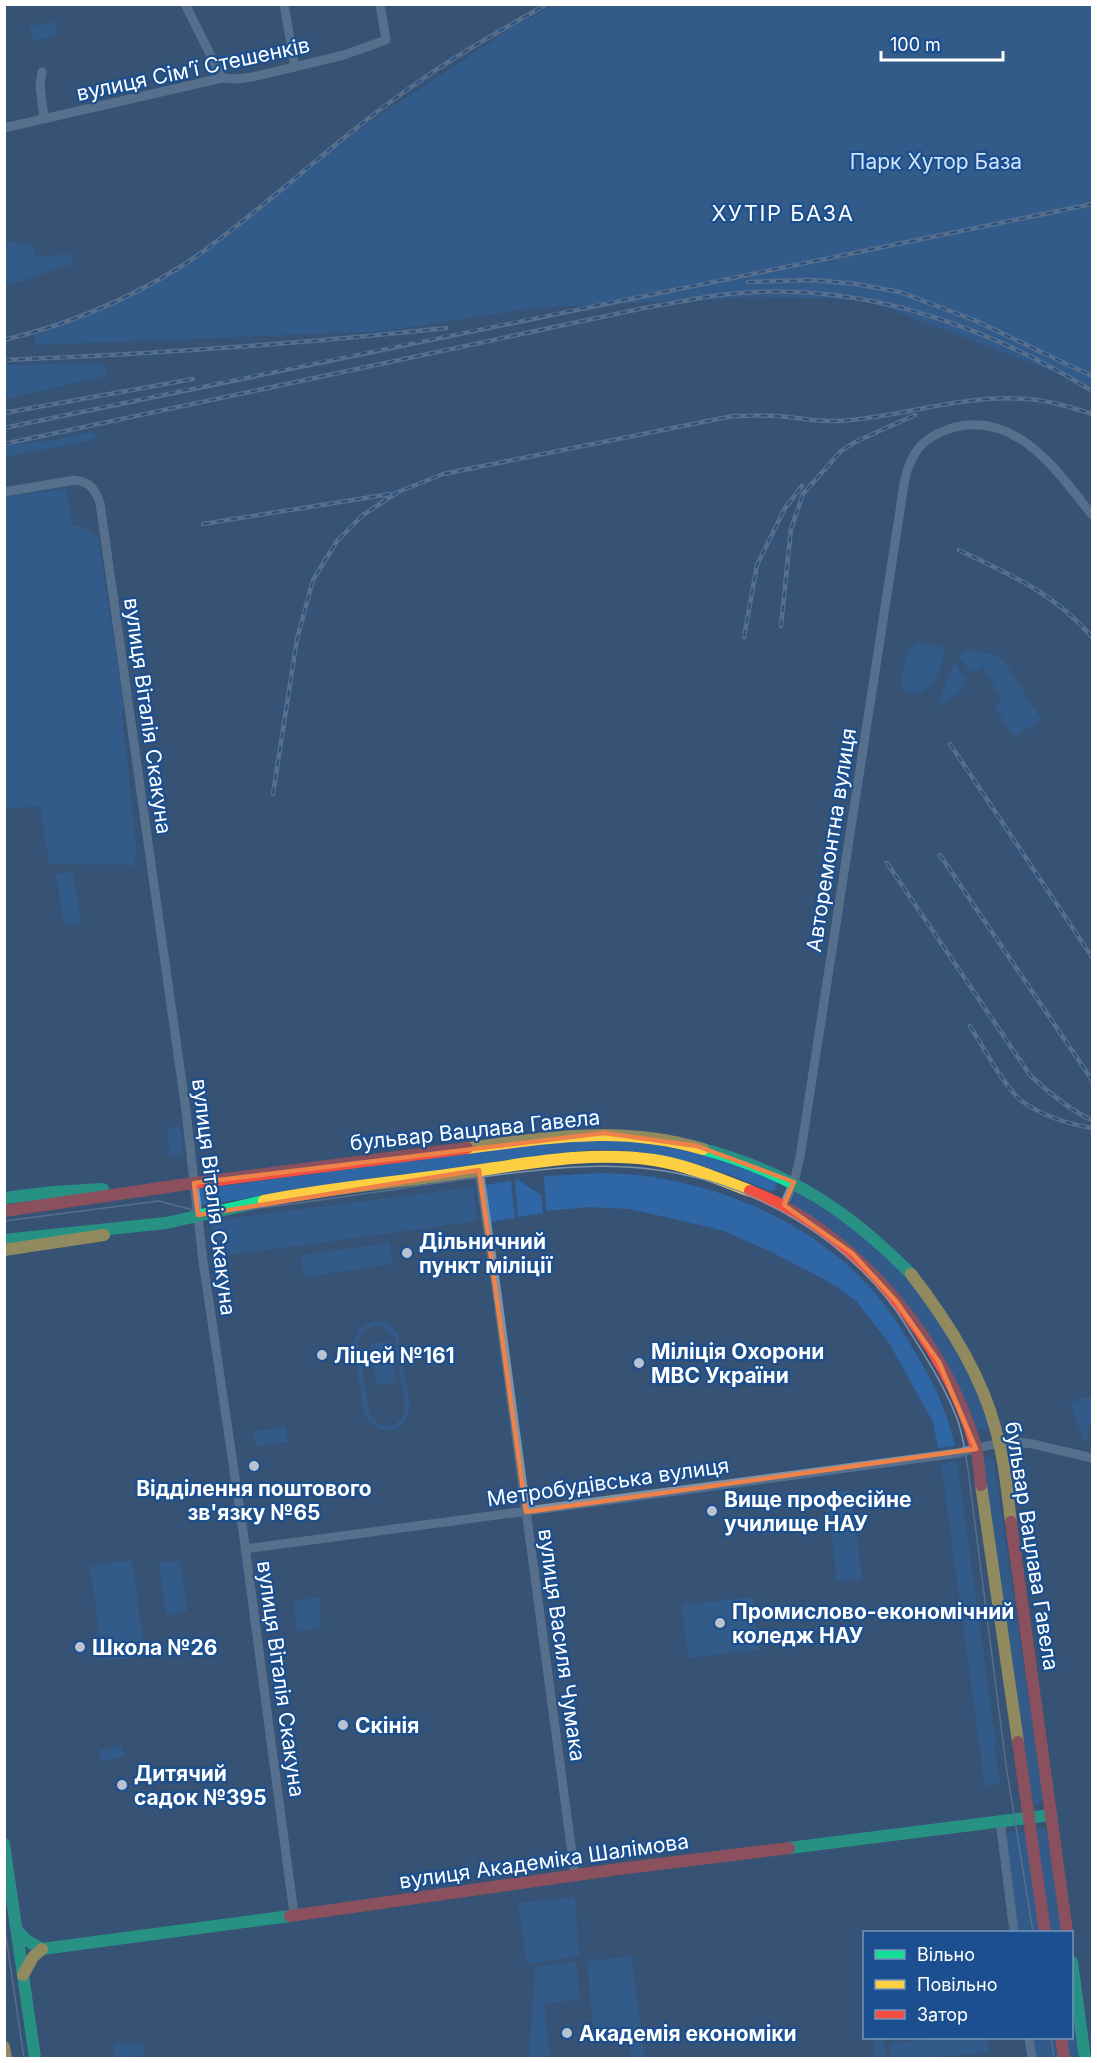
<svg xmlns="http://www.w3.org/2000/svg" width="1097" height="2063" font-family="Inter,sans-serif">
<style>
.green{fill:#2f66a5;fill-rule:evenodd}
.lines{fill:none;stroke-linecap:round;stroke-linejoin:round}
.street{stroke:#7d92a8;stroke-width:9}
.fast{stroke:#16e098;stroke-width:12}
.slow{stroke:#ffcf43;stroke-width:12}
.jam{stroke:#f24e42;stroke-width:12}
.tram{stroke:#7e92a7;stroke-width:1.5}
.rail-casing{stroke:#7e92a7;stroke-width:4.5}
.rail{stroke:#1b4f8f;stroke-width:2;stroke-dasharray:7;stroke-linecap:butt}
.marked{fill:none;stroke:#ee8249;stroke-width:4.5;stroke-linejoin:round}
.poi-dot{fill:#b9c2ce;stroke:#1b4f8f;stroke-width:2}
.labels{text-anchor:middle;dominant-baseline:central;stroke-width:4.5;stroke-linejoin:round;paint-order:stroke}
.street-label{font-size:21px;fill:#fff;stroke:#1b4f8f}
.park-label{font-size:21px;fill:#cfe3fa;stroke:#1b4f8f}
.poi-label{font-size:21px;font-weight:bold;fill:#fff;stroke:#1b4f8f;text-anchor:start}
.neighbourhood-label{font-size:22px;letter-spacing:1.5px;fill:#fff;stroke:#1b4f8f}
</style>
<rect width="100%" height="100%" fill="#365274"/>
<path class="green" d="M555,5H1092V389L1066,376L863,299L747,297L532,308L385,331L36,345L34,335L44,332L161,280L368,123L513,27Z
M54,22L57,36L33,41L30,26Z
M7,241L34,246L35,257L68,254L74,263L5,287L4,255Z
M104,363L108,370L105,376L5,399V365Z
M92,432L98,435L91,440L5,457V446L60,439Z
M66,488L73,526H82L98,537L124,709L122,715L137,852L134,853L136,865L49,864L40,806L5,809V497Z
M919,642L942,647L945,649C944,659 938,678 931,685C924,693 902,699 901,683C900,678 903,670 904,664C907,653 907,647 919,642Z
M968,650L996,655L1006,664L1041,719L1036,724L1014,737L994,706L1002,701L983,667L975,672L969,670L959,656L962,652Z
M954,662L966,681L962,684L965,688L937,706Z
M73,872L81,920L80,924L70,925L69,922H64L56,874Z
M180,1126L183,1154L170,1156L167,1128Z
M604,1138L654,1142L729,1159L778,1181L775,1190L770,1191C718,1169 658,1149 601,1150C587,1150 573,1152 559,1153L201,1205L199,1189L559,1141Z
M603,1173C620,1174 637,1174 653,1177C742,1191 832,1234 887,1308C895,1318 902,1331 909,1342C930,1375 947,1409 955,1446L938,1448L933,1422L889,1343L856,1301L826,1280L767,1250L724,1231L700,1225L630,1209L589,1207L546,1211L544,1176Z
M518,1180L541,1195L543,1213L518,1217L515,1181Z
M511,1181L515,1218L491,1222L485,1185Z
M473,1187L478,1221L215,1257L211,1221Z
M799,1190C826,1207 854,1224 878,1246C929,1293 965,1359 990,1423L987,1429L978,1430L973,1429L962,1401L870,1264L833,1232L793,1205V1196Z
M390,1243L393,1264L304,1277L301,1255Z
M375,1321C386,1322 391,1325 398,1334L410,1406C406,1434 379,1439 364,1415L353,1343L360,1328ZM375,1326C385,1327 390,1330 395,1338L405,1409C400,1431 379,1431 369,1413L358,1342C361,1333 365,1329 375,1326Z
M390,1341L397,1382L377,1385L370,1344Z
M1092,1395V1424L1088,1428L1087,1439L1084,1442L1070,1403Z
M286,1427L288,1442L256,1446L253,1431Z
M990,1458L994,1462L1043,1798L1038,1804L1033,1803L982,1459Z
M957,1461L996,1744L994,1745L1000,1784L985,1786L941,1464Z
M851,1490L862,1579L837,1581L827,1494Z
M132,1560L145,1656L103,1661L90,1566Z
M180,1561L187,1611L166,1614L159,1563Z
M319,1597L321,1628L297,1631L294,1601Z
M753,1597L759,1650L688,1658L682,1605Z
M122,1746L124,1757L100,1761L99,1750Z
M1045,1828L1047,1832L1062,1932H1049L1035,1833L1037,1829Z
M1018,1831L1025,1833L1040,1932H1017L1004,1836L1008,1832Z
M575,1897L579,1956L527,1964L518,1903Z
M631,1956L645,2058H632L630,2045L594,2035L587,1961Z
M576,1962L580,1999L544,2004L550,2056L529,2058L535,1967Z
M1072,1993L1081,2058H1067L1064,2038H1072Z
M874,2038H884L886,2058H875Z
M939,2038H987L989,2052L929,2058H891L890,2044Z
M1032,2038H1055L1058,2058H1035Z
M143,2042L144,2056L115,2058L114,2045Z"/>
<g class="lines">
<path class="street" d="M185,4L222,78
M284,4L295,67
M42,72L40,85L44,119
M4,128L222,78L237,79L252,77L344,55L386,40L380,4
M4,492L75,480C90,482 95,489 100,503L186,1111L203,1261L244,1538L294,1914
M479,1170L496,1286L575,1876
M784,1205L794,1182L800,1157L905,478C912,452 922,438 949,429C1014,408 1057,470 1092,515
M245,1549L958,1453L1007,1441L1033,1444L1092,1458
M1000,1820L1014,1932
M1029,2038L1032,2058"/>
<path class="fast" d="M703,1149C790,1173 848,1210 911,1274
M4,1198L53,1192L103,1189
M4,1240L166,1223L264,1201
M4,1844L35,2058
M789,1848L1051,1815
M17,1930L26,1940L42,1949L290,1916
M1072,1962L1085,2058"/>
<path class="slow" d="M467,1148C551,1137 620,1125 703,1149
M264,1201C327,1188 391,1183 454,1174C520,1165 587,1150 654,1160C687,1165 719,1179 750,1191
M4,1250L104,1235
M911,1274C946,1319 980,1371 995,1427C1004,1458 1007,1490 1011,1522
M981,1485L1018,1742
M23,1975L33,1957L42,1949
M4,2047L6,2058"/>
<path class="jam" d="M750,1191C854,1230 947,1342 976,1448C979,1460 979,1473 981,1485
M4,1211L194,1183L467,1148
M1011,1522L1067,1932
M1018,1742L1045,1932
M290,1916L619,1869L789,1848
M1061,2038L1064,2058"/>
<path class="tram" d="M4,1221L159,1201L208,1214C290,1206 372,1192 453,1181C518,1172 584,1161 650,1169C752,1181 853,1240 907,1327C925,1356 944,1385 956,1416C963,1433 965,1452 968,1469L1006,1765L1033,1932
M4,1923L24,2058
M1051,2038L1054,2058"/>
<g class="rail-casing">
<path id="rail" d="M748,282L814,280L856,284L900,292L974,320L1092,376
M4,340C67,325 125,301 180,267C206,251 230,231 254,212C306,170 359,123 414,85C456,55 502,30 547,4
M4,360C152,354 299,344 446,328
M4,413L193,379
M4,428C367,351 730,279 1092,204
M4,444L644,308C681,302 719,293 757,292C876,287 992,329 1092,391
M203,524L390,494
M959,550C1012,576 1053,592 1092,637
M781,626L791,529L803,494L841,451L855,442L915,415
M744,637L757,565L785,508L802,486
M950,744L1092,957
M273,794L297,639L313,580L337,541L363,515L398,492L443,474L733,416C747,416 761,415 775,416C796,417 818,422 839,421C902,417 962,394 1026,399C1048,400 1071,407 1092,414
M940,855L1092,1080
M887,863L1030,1075C1049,1093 1068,1109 1092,1120
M970,1026C983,1046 1005,1089 1023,1102C1043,1116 1069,1124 1092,1128"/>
</g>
<use href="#rail" class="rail"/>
</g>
<path d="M0 0H1097V2063H0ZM604,1133L697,1146L794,1182L784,1205L852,1253L896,1301L939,1362L976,1449L526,1512L479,1170L198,1215L194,1183Z" fill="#365274" fill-opacity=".55" fill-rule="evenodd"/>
<path class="marked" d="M604,1133L697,1146L794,1182L784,1205L852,1253L896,1301L939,1362L976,1449L526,1512L479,1170L198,1215L194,1183Z"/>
<g class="poi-dot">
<circle cx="407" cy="1253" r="6"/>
<circle cx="322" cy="1355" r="6"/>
<circle cx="639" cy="1363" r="6"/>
<circle cx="254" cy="1466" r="6"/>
<circle cx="712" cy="1511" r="6"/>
<circle cx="720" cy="1623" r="6"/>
<circle cx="80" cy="1647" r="6"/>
<circle cx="343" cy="1725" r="6"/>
<circle cx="122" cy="1785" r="6"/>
<circle cx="567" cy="2033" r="6"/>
</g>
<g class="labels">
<g class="street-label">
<text transform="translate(193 69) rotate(-12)">вулиця Сімʼї Стешенків</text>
<text transform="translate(148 716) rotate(82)">вулиця Віталія Скакуна</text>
<text transform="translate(831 840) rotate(-81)">Авторемонтна вулиця</text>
<text transform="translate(475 1130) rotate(-6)">бульвар Вацлава Гавела</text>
<text transform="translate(214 1197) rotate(83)">вулиця Віталія Скакуна</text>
<text transform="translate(608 1482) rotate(-8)">Метробудівська вулиця</text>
<text transform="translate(1032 1546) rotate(81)">бульвар Вацлава Гавела</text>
<text transform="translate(562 1645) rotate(82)">вулиця Василя Чумака</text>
<text transform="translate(281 1679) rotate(82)">вулиця Віталія Скакуна</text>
<text transform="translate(544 1861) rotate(-8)">вулиця Академіка Шалімова</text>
</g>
<g class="park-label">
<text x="936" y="161">Парк Хутор База</text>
</g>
<g class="poi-label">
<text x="419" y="1241">Дільничний<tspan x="419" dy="24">пункт міліції</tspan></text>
<text x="651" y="1351">Міліція Охорони<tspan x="651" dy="24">МВС України</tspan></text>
<text x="334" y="1355">Ліцей №161</text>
<text x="254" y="1488" text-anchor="middle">Відділення поштового<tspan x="254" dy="24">зв'язку №65</tspan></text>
<text x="724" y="1499">Вище професійне<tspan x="724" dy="24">училище НАУ</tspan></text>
<text x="732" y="1611">Промислово-економічний<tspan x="732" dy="24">коледж НАУ</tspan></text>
<text x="92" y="1647">Школа №26</text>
<text x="355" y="1725">Скінія</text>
<text x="134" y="1773">Дитячий<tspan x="134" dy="24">садок №395</tspan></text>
<text x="579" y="2033">Академія економіки</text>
</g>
<g class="neighbourhood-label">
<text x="783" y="213">ХУТІР БАЗА</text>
</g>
</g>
<rect width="1097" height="2063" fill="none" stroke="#ffffff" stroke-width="12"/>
<rect x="863" y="1931" width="210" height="108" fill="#1b4f8f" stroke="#7695bc" stroke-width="1.5"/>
<rect x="875" y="1950" width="30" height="9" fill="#16e098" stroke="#7695bc" stroke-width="1.5"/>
<text x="917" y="1961" font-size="18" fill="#ffffff">Вільно</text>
<rect x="875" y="1980" width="30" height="9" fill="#ffcf43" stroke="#7695bc" stroke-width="1.5"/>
<text x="917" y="1991" font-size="18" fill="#ffffff">Повільно</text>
<rect x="875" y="2010" width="30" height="9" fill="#f24e42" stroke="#7695bc" stroke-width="1.5"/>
<text x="917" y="2021" font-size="18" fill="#ffffff">Затор</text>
<path d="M881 51v9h122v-9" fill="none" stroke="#ffffff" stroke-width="3"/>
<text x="890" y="51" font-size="18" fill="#ffffff" stroke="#1b4f8f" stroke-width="4.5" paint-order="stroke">100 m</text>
</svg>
